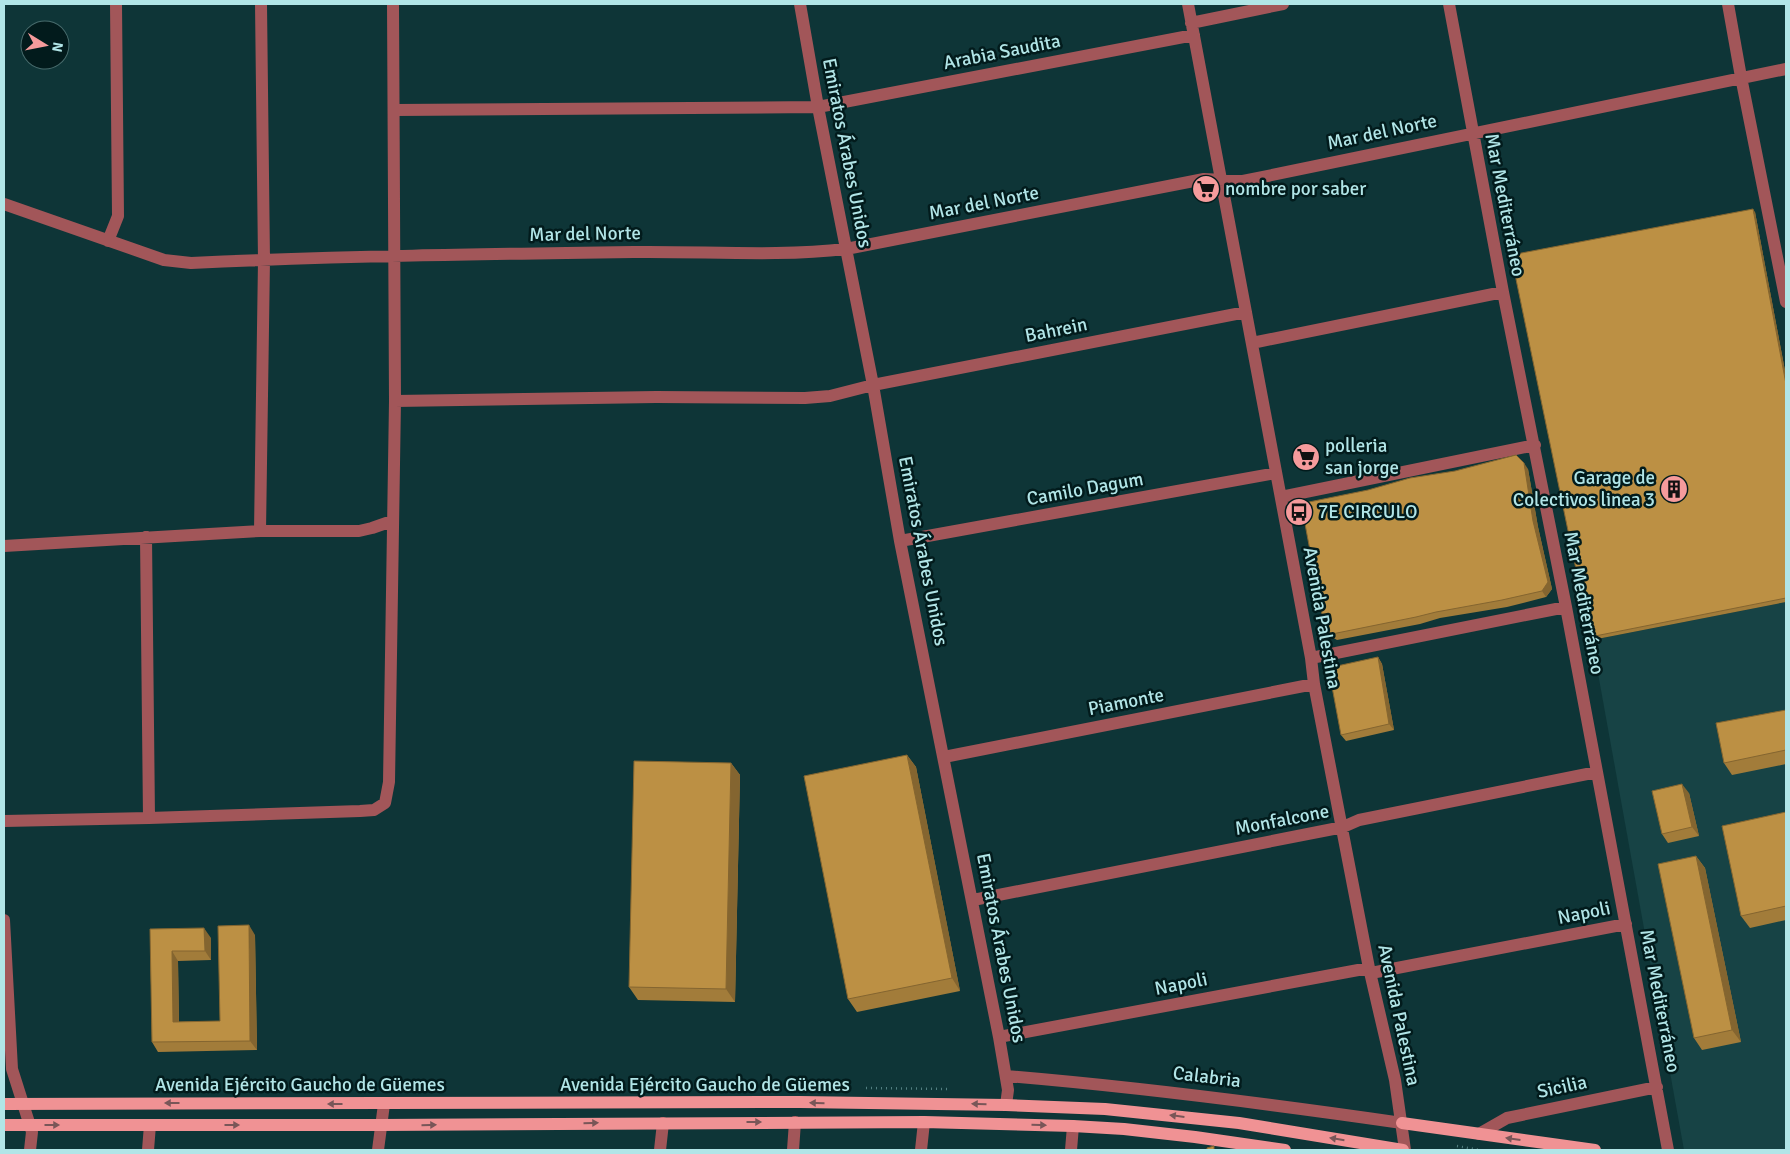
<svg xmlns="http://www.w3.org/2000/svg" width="1790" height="1154" font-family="Signika,sans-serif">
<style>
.built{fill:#174345}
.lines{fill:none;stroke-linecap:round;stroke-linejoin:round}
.path{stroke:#538082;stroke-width:2.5;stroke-dasharray:1 4;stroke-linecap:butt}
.minor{stroke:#a25659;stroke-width:12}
.major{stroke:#f09294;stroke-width:12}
.wall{fill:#a27c3a}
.shaded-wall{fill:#846530}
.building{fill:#bc9044;stroke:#846530}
.oneway{fill:#795658}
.labels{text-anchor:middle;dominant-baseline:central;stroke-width:5;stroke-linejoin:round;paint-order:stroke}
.street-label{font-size:19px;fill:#b1e5e7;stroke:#021b1c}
.poi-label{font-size:19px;fill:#b1e5e7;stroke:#021b1c;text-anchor:start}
</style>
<rect width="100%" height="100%" fill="#0e3537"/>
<path class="built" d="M1786,602V1150H1684L1592,640Z"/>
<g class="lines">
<path class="path" d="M866,1088L948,1089
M1457,1146L1480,1150"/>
<path class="minor" d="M800,4L818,107L873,385L900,541L999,1037L1008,1090L1006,1105
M1188,4L1311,658L1314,684L1369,968L1395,1080L1405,1150
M1449,4L1503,292L1566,607L1668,1150
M1728,4L1741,77L1786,302
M1191,23L1283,4
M395,110L818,107L1194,35
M4,204L164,260L191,263C339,256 486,254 634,252C705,251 776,257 846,249L1204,179L1243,181L1786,69
M108,241L118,216L116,4
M1252,343L1503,292
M395,401L656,397L805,398L830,396L873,385L1246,312
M1281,497L1535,445
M260,531L264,260L261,4
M146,537L149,818
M900,541L1276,473
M4,546L260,531H359L372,528L392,521
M1311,658L1566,607
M944,757L1314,684
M4,821L149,818L360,811L374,810L385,803L389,782L395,401L393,4
M973,900L1328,830L1343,827L1359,820L1597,772
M4,920L12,1069L32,1132L30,1150
M1371,973L1626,924
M999,1037L1369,968
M1006,1076C1139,1087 1270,1104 1402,1123
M1479,1134L1507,1118L1657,1087
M148,1150L150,1125
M378,1150L384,1104
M660,1150L663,1123
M793,1150L795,1122
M921,1150L924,1122
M1071,1150L1073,1126"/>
<path class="major" d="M4,1104L800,1102L1006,1105L1105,1109L1239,1123L1403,1150
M1402,1123L1595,1150
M4,1125H380L924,1122L1073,1126L1124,1129L1195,1137L1285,1150"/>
</g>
<path class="wall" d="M1755,212L1786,376V602L1592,640L1590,637Z
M1528,469L1538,527L1552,589L1546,597L1507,607L1440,618L1420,624L1337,640L1330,636L1325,630Z
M1378,657L1382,664L1394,730L1346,741L1341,735Z
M1786,710V764L1732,775L1724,763Z
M907,755L916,767L960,991L857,1012L848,999Z
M731,763L740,775L735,1002L638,1000L629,987Z
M1689,793L1699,836L1668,843L1662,834Z
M1786,812V920L1750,928L1741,916Z
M1696,856L1705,868L1741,1042L1702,1050L1694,1038Z
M150,929L211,938V960L178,961L179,1022L220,1021L255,935L257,1050L158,1052L152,1042Z"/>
<path class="shaded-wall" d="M1753,209L1755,212L1786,376V384Z
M1524,463L1528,469L1538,527L1552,589L1546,597L1542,591Z
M1378,657L1382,664L1394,730L1389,724Z
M907,755L916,767L960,991L952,978Z
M731,763L740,775L735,1002L726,989Z
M1682,784L1689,793L1699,836L1692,827Z
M1696,856L1705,868L1741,1042L1732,1030Z
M249,925L255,935L257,1050L250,1041Z
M204,928L211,938V960L205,951Z
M172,951L178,961L179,1031L173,1022Z"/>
<path class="building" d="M1753,209L1786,384V598L1590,637L1511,255Z
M1516,455L1524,463L1533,521L1548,582L1542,591L1502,600L1436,612L1416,617L1332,634L1325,630L1302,508L1304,503L1368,490L1410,478L1455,471Z
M1378,657L1389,724L1341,735L1330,676L1337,666Z
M1786,710V750L1724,763L1716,723Z
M907,755L952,978L848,999L804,776Z
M634,761L731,763L726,989L629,987Z
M1682,784L1692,827L1662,834L1652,791Z
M1786,812V906L1741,916L1722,826Z
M1696,856L1732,1030L1694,1038L1658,864Z
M249,925L250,1041L152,1042L150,929L204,928L205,951H172L173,1022L220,1021L218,926Z
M1214,1146V1150H1207V1148Z"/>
<defs><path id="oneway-solid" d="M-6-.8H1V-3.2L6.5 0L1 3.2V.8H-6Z" transform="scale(1.25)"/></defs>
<g class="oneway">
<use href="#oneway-solid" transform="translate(172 1103) rotate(-180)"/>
<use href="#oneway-solid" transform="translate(817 1103) rotate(-179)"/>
<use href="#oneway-solid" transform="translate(335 1104) rotate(-180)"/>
<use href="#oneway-solid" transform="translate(979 1104) rotate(-179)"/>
<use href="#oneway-solid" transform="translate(1177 1116) rotate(-173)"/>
<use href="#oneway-solid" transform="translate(754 1122)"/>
<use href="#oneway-solid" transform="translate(591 1123) rotate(-1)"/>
<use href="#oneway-solid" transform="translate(52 1125)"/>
<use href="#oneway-solid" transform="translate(232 1125)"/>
<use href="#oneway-solid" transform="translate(429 1125) rotate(-1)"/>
<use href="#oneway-solid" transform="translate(1039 1125) rotate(1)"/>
<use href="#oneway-solid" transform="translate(1337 1139) rotate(-171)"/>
<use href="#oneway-solid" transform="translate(1513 1139) rotate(-172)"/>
</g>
<defs>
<g id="supermarket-disc" transform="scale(1.4375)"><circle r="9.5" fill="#f59b9c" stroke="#021b1c"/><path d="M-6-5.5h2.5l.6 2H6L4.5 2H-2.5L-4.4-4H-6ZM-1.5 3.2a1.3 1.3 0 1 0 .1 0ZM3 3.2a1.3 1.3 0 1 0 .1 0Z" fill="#111"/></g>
<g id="building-disc" transform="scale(1.4375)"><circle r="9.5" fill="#f59b9c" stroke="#021b1c"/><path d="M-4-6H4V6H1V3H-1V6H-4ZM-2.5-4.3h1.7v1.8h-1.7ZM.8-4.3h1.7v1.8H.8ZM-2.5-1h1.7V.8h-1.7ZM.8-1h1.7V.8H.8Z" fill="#111"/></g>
<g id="bus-disc" transform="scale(1.4375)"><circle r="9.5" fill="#f59b9c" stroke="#021b1c"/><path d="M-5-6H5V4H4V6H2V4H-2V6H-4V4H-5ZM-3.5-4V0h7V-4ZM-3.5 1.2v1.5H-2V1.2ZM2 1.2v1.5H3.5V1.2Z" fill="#111"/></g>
</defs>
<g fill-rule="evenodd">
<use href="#supermarket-disc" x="1206" y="189"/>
<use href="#supermarket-disc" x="1306" y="457"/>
<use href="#building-disc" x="1674" y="489"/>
<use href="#bus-disc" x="1299" y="512"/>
</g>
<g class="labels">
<g class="street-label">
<text transform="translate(1002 52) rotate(-11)">Arabia Saudita</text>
<text transform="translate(1382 132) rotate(-12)">Mar del Norte</text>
<text transform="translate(847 153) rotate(79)">Emiratos Árabes Unidos</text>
<text transform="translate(984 203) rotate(-11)">Mar del Norte</text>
<text transform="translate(1505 205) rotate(79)">Mar Mediterráneo</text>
<text transform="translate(585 234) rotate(-1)">Mar del Norte</text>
<text transform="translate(1056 330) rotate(-11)">Bahrein</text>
<text transform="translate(1085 489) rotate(-10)">Camilo Dagum</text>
<text transform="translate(923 551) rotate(79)">Emiratos Árabes Unidos</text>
<text transform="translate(1584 603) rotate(79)">Mar Mediterráneo</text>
<text transform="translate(1322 618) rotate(80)">Avenida Palestina</text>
<text transform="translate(1126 702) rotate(-11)">Piamonte</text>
<text transform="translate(1282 820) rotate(-11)">Monfalcone</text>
<text transform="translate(1584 913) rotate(-11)">Napoli</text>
<text transform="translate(1001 948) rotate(79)">Emiratos Árabes Unidos</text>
<text transform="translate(1181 984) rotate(-11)">Napoli</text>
<text transform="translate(1660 1001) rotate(79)">Mar Mediterráneo</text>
<text transform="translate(1399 1015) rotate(78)">Avenida Palestina</text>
<text transform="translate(1207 1077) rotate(7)">Calabria</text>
<text x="300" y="1085">Avenida Ejército Gaucho de Güemes</text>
<text x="705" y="1085">Avenida Ejército Gaucho de Güemes</text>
<text transform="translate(1562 1087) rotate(-12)">Sicilia</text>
</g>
<g class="poi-label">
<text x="1225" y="189">nombre por saber</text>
<text x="1325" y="446">polleria<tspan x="1325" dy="22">san jorge</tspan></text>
<text x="1655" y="478" text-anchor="end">Garage de<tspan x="1655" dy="22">Colectivos linea 3</tspan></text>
<text x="1318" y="512">7E CIRCULO</text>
</g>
</g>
<rect width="1790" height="1154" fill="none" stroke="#b1e5e7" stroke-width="10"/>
<g transform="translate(45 45) rotate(100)"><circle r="24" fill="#021b1c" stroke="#486c6d"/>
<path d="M0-4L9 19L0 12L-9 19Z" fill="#f59b9c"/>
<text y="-8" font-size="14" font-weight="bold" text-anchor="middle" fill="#b1e5e7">N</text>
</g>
</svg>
